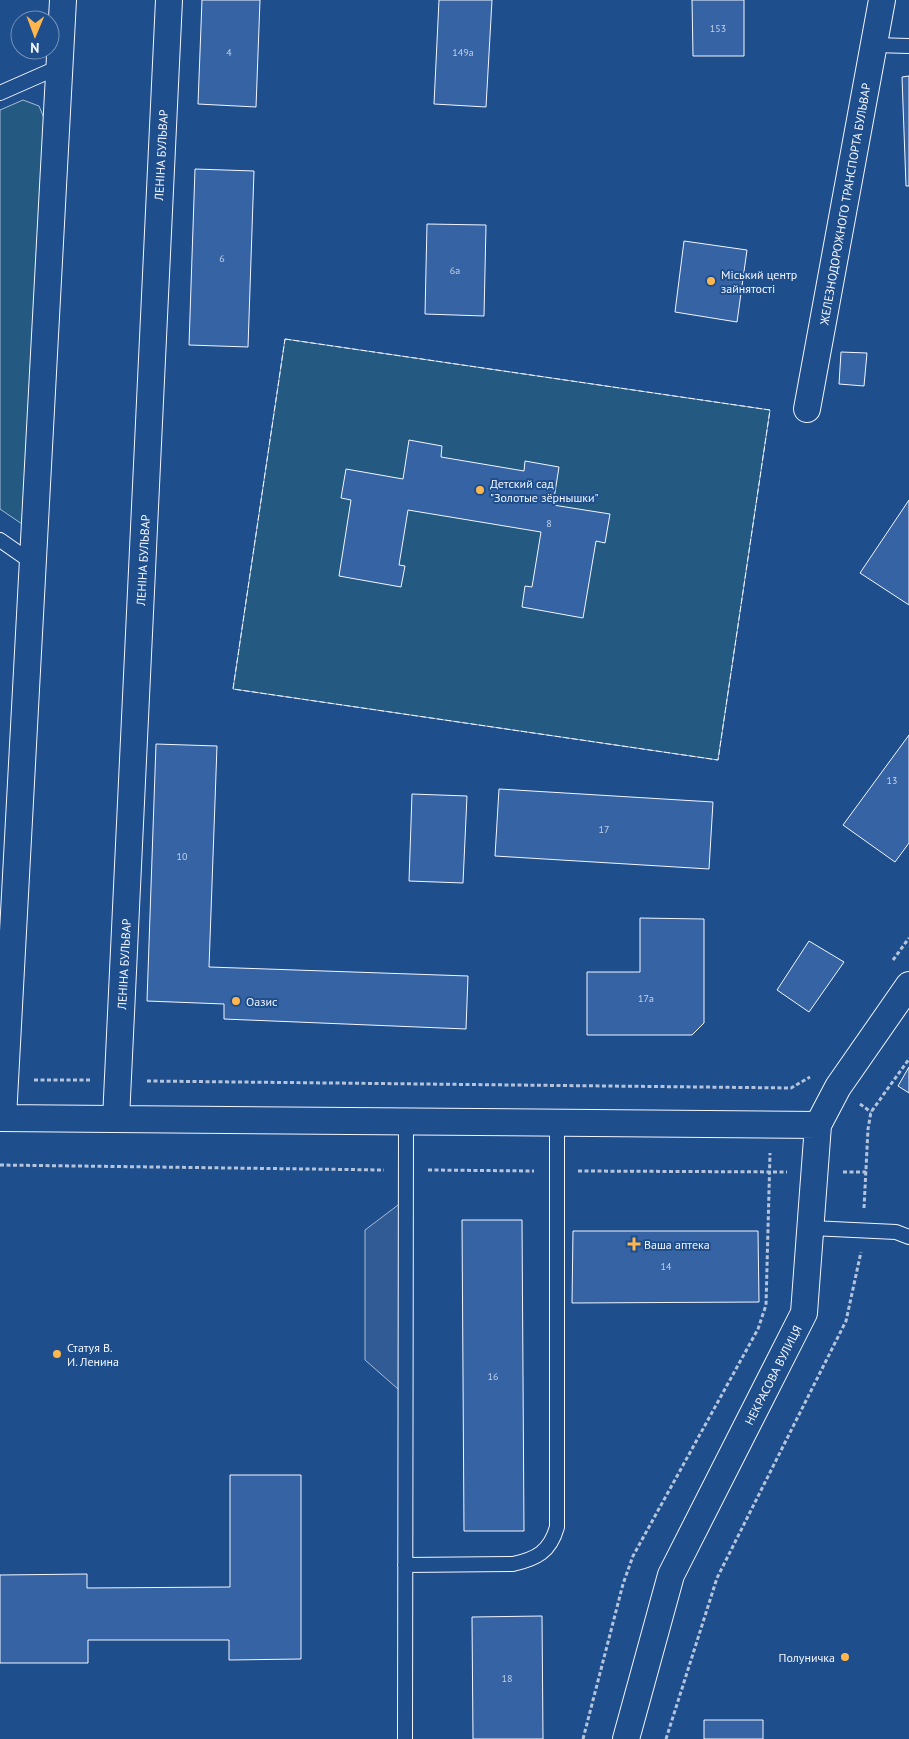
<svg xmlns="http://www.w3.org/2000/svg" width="909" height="1739" font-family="'PT Sans',sans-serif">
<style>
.green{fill:#245a82;stroke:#a8bbd7}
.parking{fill:#305b95;stroke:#a8bbd7}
.building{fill:#3563a3;stroke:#f2f6ff}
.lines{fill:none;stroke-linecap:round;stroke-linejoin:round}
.lane-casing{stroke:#f2f6ff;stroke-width:16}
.street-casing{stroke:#f2f6ff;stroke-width:28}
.path{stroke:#b3c4dc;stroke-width:3;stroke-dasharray:4 2.5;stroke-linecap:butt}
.lane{stroke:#1f4e8c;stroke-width:14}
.street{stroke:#1f4e8c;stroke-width:26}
.fence{stroke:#f2f6ff;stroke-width:1;stroke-dasharray:6 2.5;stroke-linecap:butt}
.poi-dot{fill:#ffb74d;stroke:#1f4e8c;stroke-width:2}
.labels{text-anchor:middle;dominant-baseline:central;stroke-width:4;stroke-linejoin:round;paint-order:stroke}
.number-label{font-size:10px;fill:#c3d1e8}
.street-label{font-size:12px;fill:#f2f6ff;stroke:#1f4e8c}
.poi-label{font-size:12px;fill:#f2f6ff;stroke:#1f4e8c;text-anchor:start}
</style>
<rect width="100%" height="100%" fill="#1f4e8c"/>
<path class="green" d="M23,100L39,106L44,118L22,524L0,509V110Z
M285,339L770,410L718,760L233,689Z"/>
<path class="parking" d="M406,1199V1396L365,1360V1230Z"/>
<path class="building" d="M202,0H260L256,107L198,104Z
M439,0H492L486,107L434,104Z
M692,0H744V56H693Z
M909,76V186H906L902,77Z
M195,169L254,171L248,347L189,345Z
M427,224L486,225L484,316L425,314Z
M684,241L747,250L737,322L675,312Z
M841,352L867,353L864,386L839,384Z
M409,440L442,446L441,457L524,471L525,461L559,467L553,505L610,514L605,543L596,541L583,618L522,607L525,586L532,587L541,532L408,510L399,565L405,566L401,587L339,576L351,500L341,498L346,469L403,479Z
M909,500V605L860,573Z
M909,735V843L895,862L843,825Z
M156,744L217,746L209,967L468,976L466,1029L224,1019V1004L147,1001Z
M499,789L713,802L709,869L495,856Z
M412,794L467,796L463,883L409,881Z
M640,918L704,919V1023L692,1035H587V972H640Z
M809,941L844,962L809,1012L777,990Z
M909,1067V1093L898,1086Z
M462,1220H522L524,1531H464Z
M573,1231H758L759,1302L572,1303Z
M230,1475H301V1659L229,1660V1640H88V1663H0V1575L87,1574V1588L230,1587Z
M542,1616L543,1739H473L472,1617Z
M704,1720H763V1739H704Z"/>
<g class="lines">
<g class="lane-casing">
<path id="lane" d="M874,45L909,46
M0,93L59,67
M0,540L33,563
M811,1228L896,1232L909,1237
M405,1565L513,1564C536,1559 550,1552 557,1527V1124
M405,1739L406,1122"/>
</g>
<g class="street-casing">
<path id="street" d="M807,409L882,0
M0,1118L818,1125
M3,1118L63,0
M116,1119L169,0
M626,1739L671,1575L804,1313L818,1125L838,1087L909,985"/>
</g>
<path class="path" d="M893,960L909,938
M34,1080H90
M147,1081L791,1088L810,1077
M860,1104L871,1112
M0,1165L384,1170
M428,1170L534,1171
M578,1171L787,1172
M843,1172H866
M864,1208L868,1129L871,1112L909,1059
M583,1739L623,1584L633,1556L758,1329L766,1305L770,1153
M666,1739L717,1578L846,1321L861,1252"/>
<use href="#lane" class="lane"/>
<use href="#street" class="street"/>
<path class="fence" d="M285,339L770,410L718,760L233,689Z"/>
</g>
<g class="poi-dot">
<circle cx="711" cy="281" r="5"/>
<circle cx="480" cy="490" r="5"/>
<circle cx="236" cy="1001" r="5"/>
<path d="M631.5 1236.5h5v5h5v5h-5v5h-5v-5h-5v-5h5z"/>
<circle cx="57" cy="1354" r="5"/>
<circle cx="845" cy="1657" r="5"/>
</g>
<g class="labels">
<g class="number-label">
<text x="718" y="28">153</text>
<text x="229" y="52">4</text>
<text x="463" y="52">149а</text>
<text x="222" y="258">6</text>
<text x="455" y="270">6а</text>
<text x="549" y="523">8</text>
<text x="892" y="780">13</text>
<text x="604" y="829">17</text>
<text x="182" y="856">10</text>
<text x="646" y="998">17а</text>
<text x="666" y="1266">14</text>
<text x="493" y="1376">16</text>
<text x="507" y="1678">18</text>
</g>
<g class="street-label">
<text transform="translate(161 155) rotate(-87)">ЛЕНІНА БУЛЬВАР</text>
<text transform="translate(845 204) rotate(-80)">ЖЕЛЕЗНОДОРОЖНОГО ТРАНСПОРТА БУЛЬВАР</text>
<text transform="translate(143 560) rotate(-87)">ЛЕНІНА БУЛЬВАР</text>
<text transform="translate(124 964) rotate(-87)">ЛЕНІНА БУЛЬВАР</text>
<text transform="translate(773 1375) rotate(-63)">НЕКРАСОВА ВУЛИЦЯ</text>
</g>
<g class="poi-label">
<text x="721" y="274">Міський центр<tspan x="721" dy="14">зайнятості</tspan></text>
<text x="490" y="483">Детский сад<tspan x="490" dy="14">"Золотые зёрнышки"</tspan></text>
<text x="246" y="1001">Оазис</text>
<text x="644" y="1244">Ваша аптека</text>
<text x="67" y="1347">Статуя В.<tspan x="67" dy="14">И. Ленина</tspan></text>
<text x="835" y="1657" text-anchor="end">Полуничка</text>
</g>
</g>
<g transform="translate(35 35) rotate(181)"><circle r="24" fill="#1f4e8c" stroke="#7391ba"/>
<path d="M0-4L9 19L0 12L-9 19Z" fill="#ffb74d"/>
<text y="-8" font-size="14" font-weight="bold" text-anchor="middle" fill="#f2f6ff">N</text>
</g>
</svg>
